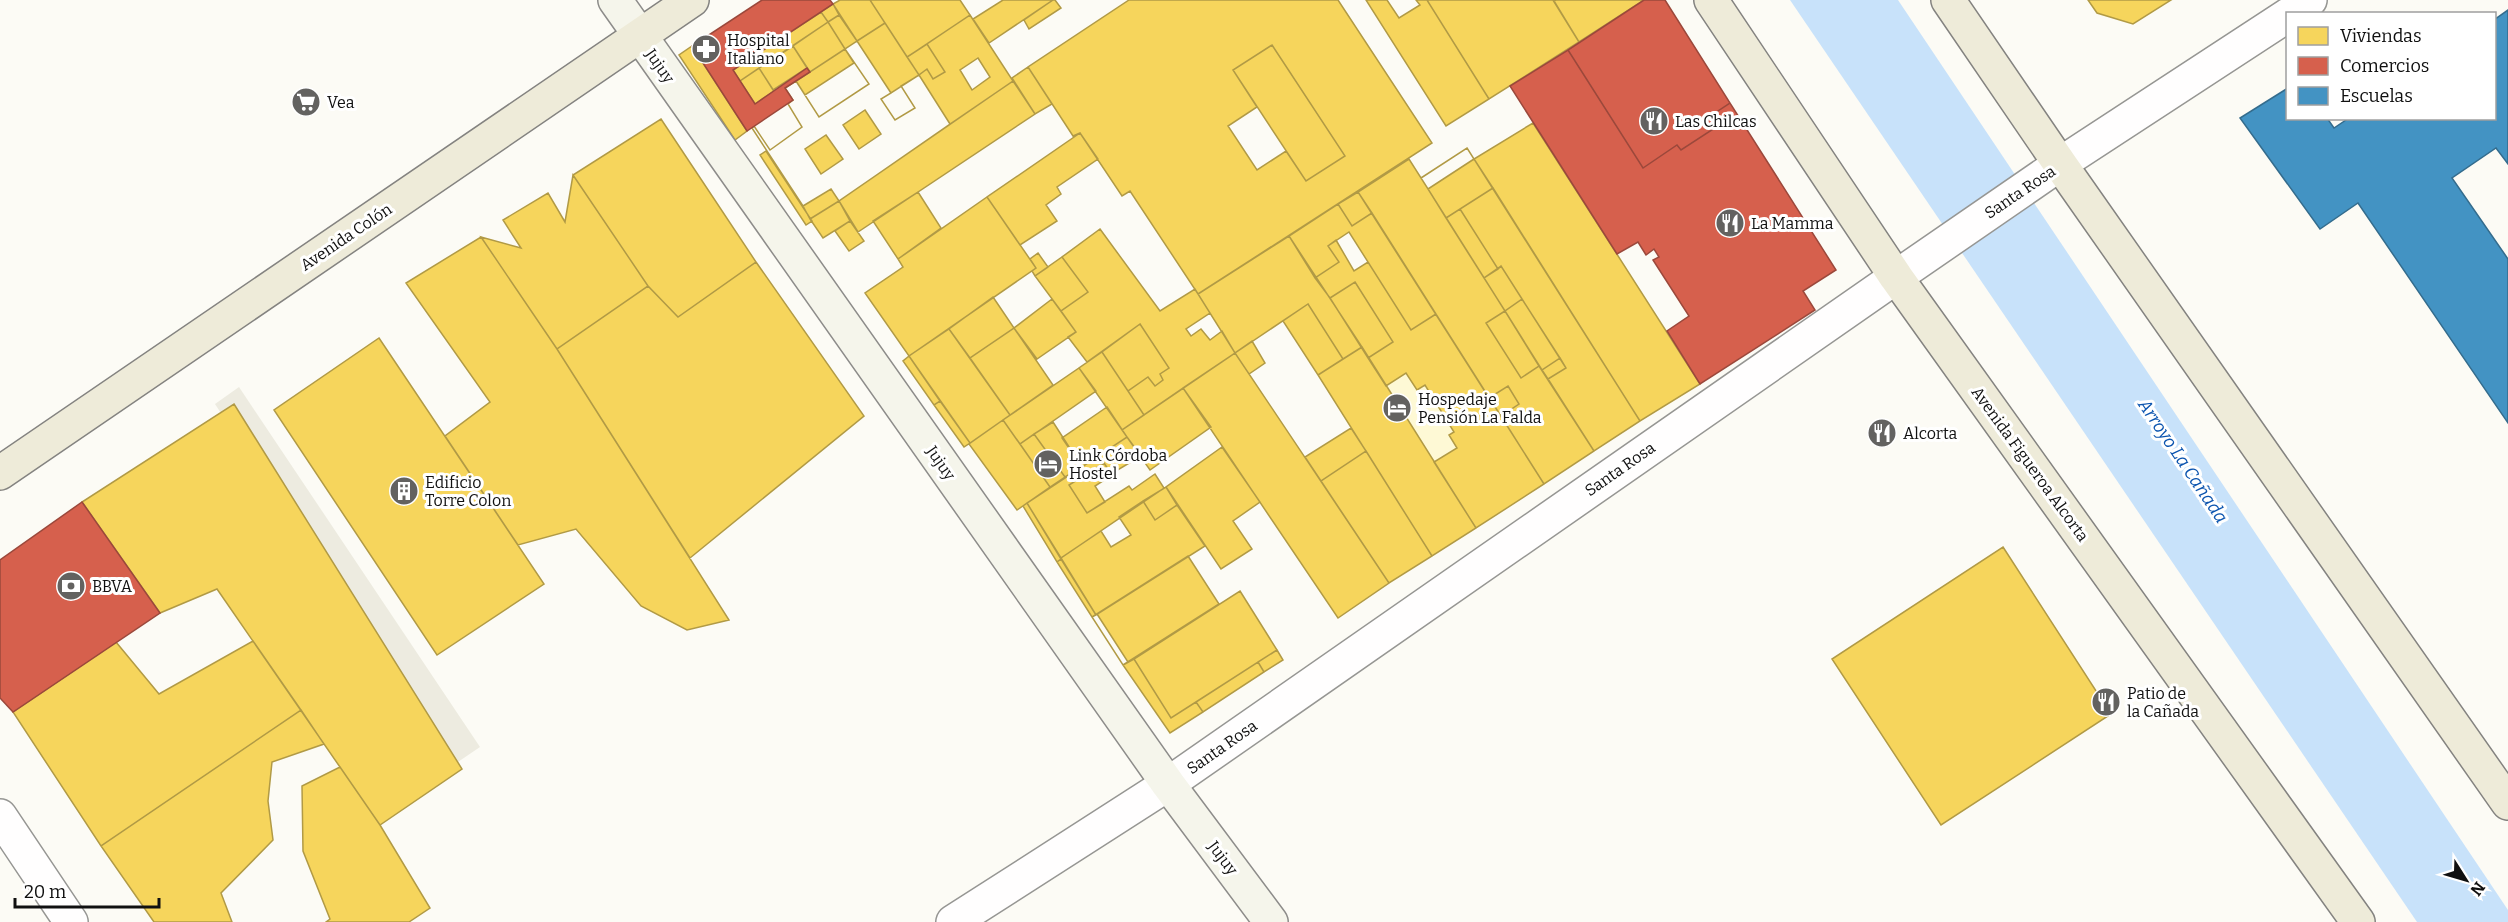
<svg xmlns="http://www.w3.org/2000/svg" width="2508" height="922" font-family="Bitter,serif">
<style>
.sand{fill:#fef9d5}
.plaza{fill:#edebe0}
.water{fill:#c8e2fa}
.homes{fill:#f6d55c;stroke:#b19a45;stroke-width:1.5;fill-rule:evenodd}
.shops{fill:#d6604d;stroke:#9b483b;stroke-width:1.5}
.schools{fill:#4393c3;stroke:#346c8d;stroke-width:1.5}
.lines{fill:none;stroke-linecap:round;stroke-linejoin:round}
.street-casing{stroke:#969693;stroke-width:36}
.secondary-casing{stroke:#8d8c8a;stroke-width:36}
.primary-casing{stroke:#848380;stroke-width:36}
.street{stroke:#fffefe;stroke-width:33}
.secondary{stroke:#f5f5eb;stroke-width:33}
.primary{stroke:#eeebd9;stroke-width:33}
.labels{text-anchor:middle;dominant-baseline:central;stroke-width:6;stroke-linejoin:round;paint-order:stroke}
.poi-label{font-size:16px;fill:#101010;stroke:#fff;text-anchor:start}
.street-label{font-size:16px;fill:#101010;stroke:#fff}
.water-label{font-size:18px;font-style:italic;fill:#0b54af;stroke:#fff}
</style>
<rect width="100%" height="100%" fill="#fcfbf5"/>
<path class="sand" d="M1406,373L1417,390L1425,385L1454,432L1449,435L1457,448L1434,462L1386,386Z"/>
<path class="plaza" d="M239,387L480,747L452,766L215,404Z"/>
<path class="water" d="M1790,0H1898L2508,910V922H2417Z"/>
<path class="homes" d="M840,0H870L885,23L857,41L833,4Z
M870,0H960L970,15L907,57Z
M1003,0H1053L989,43L973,19Z
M1053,0H1055L1061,8L1029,29L1024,20Z
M1129,0H1338L1432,143L1198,294L1130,191L1122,196L1080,133L1073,136L1028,67ZM1272,45L1345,156L1306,181L1286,151L1257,170L1228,126L1257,107L1233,70Z
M1366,0H1387L1399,18L1420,5L1416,0H1427L1489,99L1446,126Z
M1427,0H1553L1579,42L1489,99Z
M1556,0H1644L1579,42L1554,1Z
M2088,0H2171L2133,24L2097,13Z
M833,4L839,15L828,22L821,12Z
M821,12L828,22L740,81L733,70Z
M839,15L857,41L845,49L828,22Z
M970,15L1013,81L950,124L919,75L927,69L933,79L945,72L927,44ZM978,58L990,77L972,90L960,70Z
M828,22L845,49L810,72L793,46Z
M885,23L919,75L891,93L857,41Z
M857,41L891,93L881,99L895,120L915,108L901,86L919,75L950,124L839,201L831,189L803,206L752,128L754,126L770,150L802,127L788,104L793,100L785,88L796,81L819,117L869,84L845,49ZM865,110L881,134L859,149L843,125ZM826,135L843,159L821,174L805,149Z
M857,41L891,93L881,99L895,120L915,108L901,86L919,75L950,124L839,201L831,189L803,206L752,128L754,126L770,150L802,127L788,104L793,100L785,88L796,81L819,117L869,84L845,49Z
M927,44L945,72L933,79L927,69L919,75L907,57Z
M1272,45L1345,156L1306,181L1233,70Z
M692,46L747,131L735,140L679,55Z
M793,46L807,68L773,90L759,68Z
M845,49L854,63L805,95L796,81Z
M1028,67L1052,104L1035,114L1012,78Z
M759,68L774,91L755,104L740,81Z
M1013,81L1035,114L858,232L839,201Z
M661,119L756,262L678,317L648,286L573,175Z
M1533,123L1700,384L1640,421L1474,159Z
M1080,133L1098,159L1057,187L1061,194L1046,205L1057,221L1020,245L987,197Z
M1467,148L1474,159L1428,189L1421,178Z
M1467,148L1474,159L1428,189L1505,311L1486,323L1521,378L1539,366L1594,451L1544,484L1501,416L1519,404L1508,386L1489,398L1358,192L1409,159L1421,178Z
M766,151L812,221L806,225L760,155Z
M1474,159L1493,188L1446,218L1428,189Z
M573,175L648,286L557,349L481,237L521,248L503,220L548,193L565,222Z
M1493,188L1640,421L1594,451L1548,379L1566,368L1501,266L1498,269L1460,209Z
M831,189L839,201L810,219L803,206Z
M918,192L941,228L898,259L873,221Z
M1358,192L1372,213L1352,226L1338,204Z
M987,197L1036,268L909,356L865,293L903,267L898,259Z
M839,201L850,221L823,238L810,219Z
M1338,204L1352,226L1372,213L1436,314L1411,330L1349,232L1328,246L1339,262L1315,278L1289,236Z
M1460,209L1498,269L1484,278L1446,218Z
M850,221L864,241L849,251L835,231Z
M1100,229L1160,311L1195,289L1210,313L1186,329L1191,336L1201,329L1210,340L1222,331L1235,353L1144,415L1128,391L1148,377L1155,386L1163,380L1160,374L1169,368L1140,324L1087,362L1068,337L1076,332L1061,311L1088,292L1062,257Z
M1289,236L1362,347L1343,359L1308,304L1235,353L1198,294Z
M481,237L557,349L729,620L687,630L641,606L576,529L518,545L445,436L490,402L406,283Z
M1336,240L1354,271L1368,262L1411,330L1436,314L1544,484L1476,528L1434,462L1457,448L1449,435L1454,432L1425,385L1417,390L1406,373L1386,386L1368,358L1393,342L1355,282L1330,298L1315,278L1339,262L1328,246Z
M1038,253L1048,267L1035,276L1032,271L1036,268L1030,259Z
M1062,257L1088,292L1061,311L1035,276Z
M756,262L864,416L690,558L557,349L648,286L678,317Z
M1501,266L1522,299L1505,311L1484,278Z
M1355,282L1393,342L1368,358L1330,298Z
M993,297L1014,328L970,358L949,329Z
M1052,299L1076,332L1037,359L1014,328Z
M1522,299L1560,358L1542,370L1505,311Z
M1308,304L1343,359L1318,375L1283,321Z
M1505,311L1539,366L1521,378L1486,323Z
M1140,324L1169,368L1160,374L1163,380L1155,386L1148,377L1128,391L1102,352Z
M1014,328L1053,385L1010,415L970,358Z
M949,329L1010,415L970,443L909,356Z
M379,338L544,584L437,655L274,410Z
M1252,341L1265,363L1249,374L1235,353Z
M1362,347L1476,528L1432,556L1318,375Z
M1102,352L1144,415L1122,430L1079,368Z
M1235,353L1389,583L1338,618L1183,388Z
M909,356L940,401L934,405L903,361Z
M1560,358L1566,368L1548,379L1542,370Z
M1079,368L1096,391L1020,444L1003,420Z
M1508,386L1519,404L1501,416L1489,398Z
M1183,388L1211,427L1150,470L1122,430Z
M940,401L970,443L964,447L934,405Z
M234,404L462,769L380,825L217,589L160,613L82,502Z
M1107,407L1127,437L1082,467L1062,438Z
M1003,420L1050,487L1017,510L969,444Z
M1053,422L1082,467L1065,477L1034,434Z
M1351,428L1366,451L1321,481L1305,457Z
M1034,434L1065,477L1050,487L1020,444Z
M1127,437L1141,456L1111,474L1104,463L1069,485L1087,513L1129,486L1132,490L1155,474L1164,488L1061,558L1027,503Z
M1222,447L1260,502L1233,521L1252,549L1221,569L1166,487Z
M1366,451L1432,556L1389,583L1321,481Z
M1104,463L1112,475L1095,486L1105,502L1087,513L1069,485Z
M1166,487L1177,505L1155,520L1143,501Z
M1143,501L1155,520L1177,505L1205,546L1096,615L1061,558L1101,531L1111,547L1131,535L1119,517Z
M1027,503L1061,559L1057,562L1023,506Z
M2003,547L2111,714L1941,825L1832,659Z
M1188,556L1219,604L1123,665L1092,617Z
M1061,559L1096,615L1092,617L1057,562Z
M1240,591L1277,650L1171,718L1134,659Z
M1097,614L1128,662L1123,665L1092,617Z
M253,641L301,710L101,846L13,712L116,642L159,694Z
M1277,650L1283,660L1264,672L1258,662Z
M1134,659L1171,718L1196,702L1203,712L1170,733L1123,665Z
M1258,662L1264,672L1203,712L1196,702Z
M301,710L324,744L272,762L268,801L273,840L221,893L232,922H154L101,846Z
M340,767L380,825L430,908L409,922H326L330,919L303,851L302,786Z"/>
<path class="shops" d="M762,0H830L833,4L733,70L755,104L807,68L810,72L785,88L793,100L747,131L692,46Z
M1644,0H1665L1730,103L1715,113L1721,124L1681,150L1677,145L1643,168L1568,50Z
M1568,50L1643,168L1677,145L1681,150L1721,124L1715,113L1730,103L1836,270L1803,291L1815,310L1700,384L1667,331L1689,316L1653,260L1659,257L1654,249L1646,255L1638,242L1617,254L1510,86Z
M82,502L160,613L13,712L0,698V560Z"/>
<path class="schools" d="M2508,10V164L2496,148L2452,178L2508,259V423L2358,203L2320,229L2240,118L2288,88V118H2327L2334,128L2349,118H2494V20Z"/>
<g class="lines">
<g class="street-casing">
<path id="street" d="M2290,14L2310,0
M0,816L71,922
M953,922L1168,784L1896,277L2060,164L2288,15"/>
</g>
<g class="secondary-casing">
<path id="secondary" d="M615,0L1168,784L1271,922"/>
</g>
<g class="primary-casing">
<path id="primary" d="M1711,0L1896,277L2358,922
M1948,0L2060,164L2508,803
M0,473L692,0"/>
</g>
<use href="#street" class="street"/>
<use href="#secondary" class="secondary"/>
<use href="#primary" class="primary"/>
</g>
<defs>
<g id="pharmacy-disc" transform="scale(1.5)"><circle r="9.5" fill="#636260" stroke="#fff"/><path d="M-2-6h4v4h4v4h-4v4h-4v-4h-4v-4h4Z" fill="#fff"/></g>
<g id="supermarket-disc" transform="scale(1.5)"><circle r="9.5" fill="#636260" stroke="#fff"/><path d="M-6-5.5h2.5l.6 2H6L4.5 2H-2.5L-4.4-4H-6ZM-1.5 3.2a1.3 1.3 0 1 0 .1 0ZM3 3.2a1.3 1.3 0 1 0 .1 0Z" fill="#fff"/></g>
<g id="restaurant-disc" transform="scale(1.5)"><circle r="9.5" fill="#636260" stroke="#fff"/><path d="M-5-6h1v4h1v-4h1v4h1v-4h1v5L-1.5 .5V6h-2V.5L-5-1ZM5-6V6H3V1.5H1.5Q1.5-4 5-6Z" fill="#fff"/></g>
<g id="hotel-disc" transform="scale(1.5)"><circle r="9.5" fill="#636260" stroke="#fff"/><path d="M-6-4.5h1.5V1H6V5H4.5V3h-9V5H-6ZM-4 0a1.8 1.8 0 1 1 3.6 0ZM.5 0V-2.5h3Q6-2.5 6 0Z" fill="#fff"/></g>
<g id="building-disc" transform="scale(1.5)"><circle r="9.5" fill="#636260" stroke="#fff"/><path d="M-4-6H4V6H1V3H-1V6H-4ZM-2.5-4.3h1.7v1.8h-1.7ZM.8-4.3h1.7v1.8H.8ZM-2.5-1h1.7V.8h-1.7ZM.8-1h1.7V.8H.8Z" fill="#fff"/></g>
<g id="bank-disc" transform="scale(1.5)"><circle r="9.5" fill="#636260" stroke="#fff"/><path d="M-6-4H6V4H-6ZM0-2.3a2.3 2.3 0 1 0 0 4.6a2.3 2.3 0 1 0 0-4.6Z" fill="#fff"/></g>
</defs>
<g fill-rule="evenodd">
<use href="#pharmacy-disc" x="706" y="49"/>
<use href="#supermarket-disc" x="306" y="102"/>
<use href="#restaurant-disc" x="1654" y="121"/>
<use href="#restaurant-disc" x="1730" y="223"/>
<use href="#hotel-disc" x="1397" y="408"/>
<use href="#restaurant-disc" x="1882" y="433"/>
<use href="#hotel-disc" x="1048" y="464"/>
<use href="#building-disc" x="404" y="491"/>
<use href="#bank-disc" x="71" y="586"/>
<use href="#restaurant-disc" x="2106" y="702"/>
</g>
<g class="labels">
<g class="poi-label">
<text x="727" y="40">Hospital<tspan x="727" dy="18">Italiano</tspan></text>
<text x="327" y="102">Vea</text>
<text x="1675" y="121">Las Chilcas</text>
<text x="1751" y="223">La Mamma</text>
<text x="1418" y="399">Hospedaje<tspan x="1418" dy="18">Pensión La Falda</tspan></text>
<text x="1903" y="433">Alcorta</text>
<text x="1069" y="455">Link Córdoba<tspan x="1069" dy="18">Hostel</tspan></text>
<text x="425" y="482">Edificio<tspan x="425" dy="18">Torre Colon</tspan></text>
<text x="92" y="586">BBVA</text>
<text x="2127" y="693">Patio de<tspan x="2127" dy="18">la Cañada</tspan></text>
</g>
<g class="street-label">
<text transform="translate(660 66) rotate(55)">Jujuy</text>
<text transform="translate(2020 192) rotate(-34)">Santa Rosa</text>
<text transform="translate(346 237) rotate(-34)">Avenida Colón</text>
<text transform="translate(941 463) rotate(55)">Jujuy</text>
<text transform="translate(2030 464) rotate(54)">Avenida Figueroa Alcorta</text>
<text transform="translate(1620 469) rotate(-35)">Santa Rosa</text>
<text transform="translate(1222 747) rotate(-35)">Santa Rosa</text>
<text transform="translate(1223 858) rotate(53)">Jujuy</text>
</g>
<g class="water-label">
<text transform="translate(2183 461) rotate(56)">Arroyo La Cañada</text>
</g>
</g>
<rect x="2286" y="12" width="210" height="108" fill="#ffffff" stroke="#9f9f9f" stroke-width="1.5"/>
<rect x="2298" y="27" width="30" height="18" fill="#f6d55c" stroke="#9f9f9f" stroke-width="1.5"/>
<text x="2340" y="42" font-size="18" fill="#101010">Viviendas</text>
<rect x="2298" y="57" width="30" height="18" fill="#d6604d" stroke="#9f9f9f" stroke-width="1.5"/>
<text x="2340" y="72" font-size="18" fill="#101010">Comercios</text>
<rect x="2298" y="87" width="30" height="18" fill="#4393c3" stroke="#9f9f9f" stroke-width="1.5"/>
<text x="2340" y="102" font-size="18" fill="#101010">Escuelas</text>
<g transform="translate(2466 880) rotate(127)" stroke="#ffffff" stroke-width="4.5" paint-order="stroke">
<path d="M0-4.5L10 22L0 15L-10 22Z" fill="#101010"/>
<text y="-9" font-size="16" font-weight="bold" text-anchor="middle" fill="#101010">N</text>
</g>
<path d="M15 898v9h144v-9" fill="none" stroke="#101010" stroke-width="3"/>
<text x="24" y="898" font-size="18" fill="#101010" stroke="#ffffff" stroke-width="4.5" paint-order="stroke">20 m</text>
</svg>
